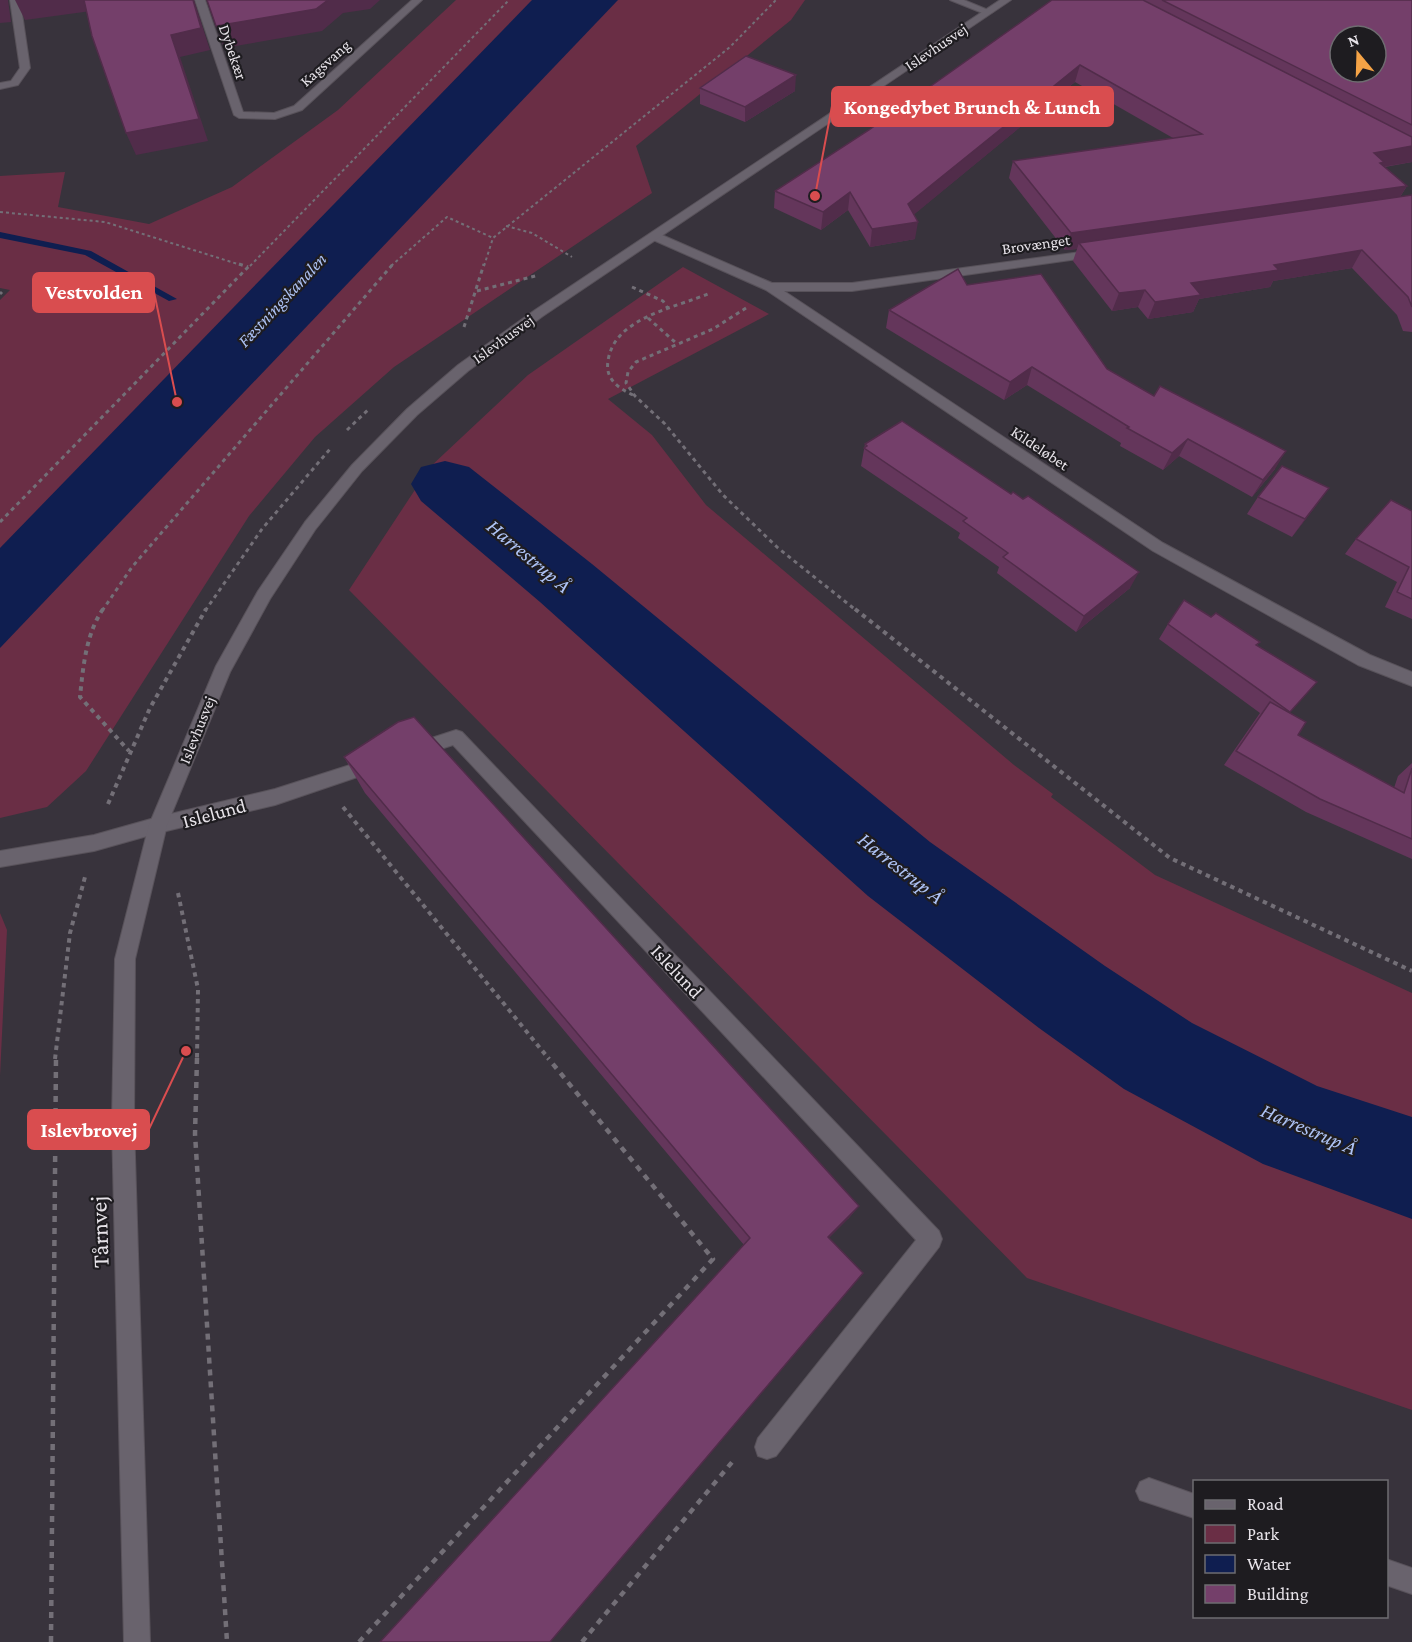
<svg xmlns="http://www.w3.org/2000/svg" width="1412" height="1642" font-family="'Crimson Pro',serif">
<style>
.green{fill:#6a2e45}
.water{fill:#0f1e50}
.lines{fill:none;stroke-linecap:round;stroke-linejoin:round}
.stream{fill:#0f1e50;fill-rule:evenodd}
.river{fill:#0f1e50;fill-rule:evenodd}
.lane-casing{stroke:#58525a;stroke-width:2}
.street-casing{stroke:#58525a;stroke-width:2}
.secondary-casing{stroke:#58525a;stroke-width:2}
.path-far3{stroke:#736f77;stroke-width:2;stroke-dasharray:3 3;stroke-linecap:butt}
.path-far2{stroke:#736f77;stroke-width:3;stroke-dasharray:4 4;stroke-linecap:butt}
.path-far1{stroke:#736f77;stroke-width:4;stroke-dasharray:4.5 4.5;stroke-linecap:butt}
.path{stroke:#736f77;stroke-width:4.5;stroke-dasharray:6 6;stroke-linecap:butt}
.lane{fill:#69636d;fill-rule:evenodd}
.street{fill:#69636d;fill-rule:evenodd}
.secondary{fill:#69636d;fill-rule:evenodd}
.wall{fill:#64365b}
.shaded-wall{fill:#512c4a}
.building{fill:#743f6a;stroke:#512c4a;stroke-width:1.5;fill-rule:evenodd}
.labels{text-anchor:middle;dominant-baseline:central;stroke-width:4.5;stroke-linejoin:round;paint-order:stroke}
.far-street-label{font-size:16px;fill:#e7e3e9;stroke:#1e1c20}
.far-water-label{font-size:18px;font-style:italic;fill:#aec3f5;stroke:#1e1c20}
.street-label{font-size:20px;fill:#e7e3e9;stroke:#1e1c20}
.water-label{font-size:21px;font-style:italic;fill:#aec3f5;stroke:#1e1c20}
.near-street-label{font-size:24px;fill:#e7e3e9;stroke:#1e1c20}
.leader{fill:none;stroke:#d94d4f;stroke-width:2}
.callout-dot{fill:#d94d4f;stroke:#1e1c20;stroke-width:2}
.callout{fill:#d94d4f;stroke:#d94d4f;stroke-width:2}
.callout-label{font-size:21px;text-anchor:middle;font-weight:bold;fill:#fff}
</style>
<rect width="100%" height="100%" fill="#38333c"/>
<path class="green" d="M456,0H805L791,20L636,146L652,193L394,367L315,437L249,516L86,771L47,807L0,818V300L10,290L0,288V176L65,172L58,207L149,224L232,187L338,110Z
M683,267L769,314L608,399L652,435L706,505L1014,765L1053,794L1051,797L1155,875L1412,993V1410L1027,1278L349,590L430,467L528,375Z
M0,913L7,930L0,1076Z"/>
<path class="water" d="M532,0H618L0,648V548Z"/>
<g class="lines">
<path class="stream" d="M0,232L91,251L177,299L169,301L85,255L0,238Z"/>
<path class="river" d="M445,461L469,467L592,564L930,842L1105,966L1192,1023L1317,1086L1412,1117V1219L1263,1164L1124,1089L1039,1028L868,896L540,602L421,501L411,484L421,467Z"/>
<g class="lane-casing">
<path id="lane" d="M456,730L462,732L939,1231L942,1239L939,1247L776,1456L767,1459L758,1456L755,1447L758,1438L916,1240L453,745L416,757L410,755L407,750L410,745Z
M375,757L381,759L384,764L381,769L275,805L158,833L152,831L149,825L152,819L158,817L275,789Z
M1149,1478L1194,1494V1518L1140,1500L1136,1491L1140,1482Z
M1386,1559L1412,1568V1594L1386,1585Z"/>
</g>
<g class="street-casing">
<path id="street" d="M10,0H20L30,68L18,85L0,89V83L11,81L20,68Z
M195,0H205L243,112L274,113L294,106L412,0H422L302,110L275,119L239,118L234,115Z
M950,0H964L993,12L985,14Z
M655,232L772,283H852L1103,249V255L1099,256L852,291H784L1163,543L1370,655L1412,672V686L1358,665L1153,551L766,290L651,239L649,236Z
M158,817L164,819L167,825L164,831L158,833L94,851L0,867V851L94,835Z"/>
</g>
<g class="secondary-casing">
<path id="secondary" d="M1000,0H1011L543,316L468,371L417,415L362,471L315,530L270,599L230,672L167,825L135,959L134,1124L150,1642H124L112,1124L115,959L149,825L216,666L258,591L305,522L352,465L407,409L458,365L535,310Z"/>
</g>
<path class="path-far3" d="M0,212L105,222L244,266
M506,226L532,233L572,257
M250,266L509,0
M391,266L447,217L493,238
M484,266L493,238L730,47L776,0"/>
<path class="path-far2" d="M239,264L248,267
M632,287L663,301L669,310
M477,291L539,275
M0,294L2,292
M746,308L713,329L636,362L628,372L626,383L635,396L665,424L723,495L778,548L857,611
M648,318L676,343
M464,327L484,264
M633,395C618,388 605,379 608,361C614,317 676,308 710,293
M347,430L370,408
M0,522L251,264
M102,611L132,567L393,264
M205,611L262,529L330,449"/>
<path class="path-far1" d="M103,609C86,634 83,667 80,697L129,751
M855,609L1170,858L1412,971
M108,804L150,708L206,609
M343,807L549,1059
M178,893L198,989L197,1059
M55,1059L70,933L85,877"/>
<path class="path" d="M197,1058L195,1134L227,1642
M51,1642L56,1058
M359,1642L713,1259L548,1058
M582,1642L733,1461"/>
<use href="#lane" class="lane"/>
<use href="#street" class="street"/>
<use href="#secondary" class="secondary"/>
</g>
<path class="wall" d="M1052,0H1412V162L1385,167L1407,186L1400,197L1412,195V332L1403,331L1397,315L1352,268L1273,281L1270,287L1199,299L1193,312L1148,319L1138,307L1112,311L1073,261L1077,249L1065,250L1009,178L1013,161L1173,138L1075,82L914,214L915,239L870,247L848,210L821,230L774,208L775,191L869,130Z
M700,88L795,91L745,122L700,104Z
M967,285L1107,369L1275,469L1252,497L1179,456L1163,470L1120,446L1121,443L1027,385L1004,400L886,328L889,310Z
M865,444L1130,588L1076,632L997,573L999,567L958,538L960,533L861,466Z
M1329,488L1292,537L1247,514L1258,497Z
M1412,511V619L1385,607L1397,582L1345,554L1356,539Z
M1211,617L1260,642L1257,645L1290,713L1298,735L1394,788L1398,776L1412,763V859L1306,812L1224,765L1260,713L1159,639L1168,624Z
M344,757L859,1206L848,1219L744,1245L365,793Z"/>
<path class="shaded-wall" d="M0,0H8L11,22L0,23Z
M15,0H86L91,11L25,20Z
M193,0H194L210,50L180,57L208,141L136,155L126,133L171,35Z
M328,0H380L370,9L343,13L322,31L224,48L216,26Z
M1080,65L1075,82L905,222L908,204Z
M796,75L795,91L745,122V107Z
M1412,146V162L1382,167L1374,153Z
M1407,186L1396,203L1079,243L1077,249L1065,250L1071,233Z
M850,192L848,210L821,230L823,212Z
M918,222L915,239L870,247L872,229Z
M1362,250L1352,268L1273,281L1270,287L1199,299L1193,312L1148,319L1155,302L1191,283L1274,265Z
M1145,290L1138,307L1112,311L1119,293Z
M1032,367L1027,385L1004,400L1010,382Z
M1188,439L1179,456L1163,470L1172,453Z
M1286,451L1275,469L1252,497L1263,480Z
M1329,488L1316,506L1292,537L1305,519Z
M1139,572L1130,588L1076,632L1084,616Z
M859,1206L848,1219L819,1248L828,1237Z"/>
<path class="building" d="M84,0H193L201,28L171,35L199,119L126,133L92,36Z
M207,0H328L316,9L216,26Z
M1052,0H1143L1412,137V146L1374,153L1384,162L1380,163L1407,186L1071,233L1013,161L1202,134L1080,65L908,204L918,222L872,229L850,192L823,212L775,191L869,130Z
M1162,0H1412V125ZM1340,36H1376V72H1340Z
M746,56L796,75L745,107L700,88Z
M1412,195V307L1408,297L1362,250L1274,265L1279,270L1191,283L1201,295L1155,302L1145,290L1119,293L1079,243Z
M958,269L967,285L1041,274L1107,369L1154,396L1160,386L1286,451L1263,480L1188,439L1172,453L1127,428L1129,427L1032,367L1010,382L889,310Z
M902,421L1011,494L1013,492L1023,499L1028,496L1139,572L1084,616L1003,557L1008,553L963,521L967,518L864,448L867,446L865,444Z
M1282,466L1329,488L1305,519L1258,497Z
M1391,500L1412,511V599L1397,592L1409,567L1356,539Z
M1184,600L1211,617L1216,613L1260,642L1256,645L1317,682L1290,712L1168,624Z
M1270,702L1306,722L1298,735L1404,793L1412,768V839L1320,799L1236,751Z
M414,717L859,1206L828,1237L863,1273L550,1642H380L750,1238L344,757L398,722Z"/>
<g class="labels">
<g class="far-street-label">
<text transform="translate(936 47) rotate(-34)">Islevhusvej</text>
<text transform="translate(233 52) rotate(71)">Dybekær</text>
<text transform="translate(325 63) rotate(-42)">Kagsvang</text>
<text transform="translate(1036 244) rotate(-8)">Brovænget</text>
<text transform="translate(503 339) rotate(-36)">Islevhusvej</text>
<text transform="translate(1040 448) rotate(34)">Kildeløbet</text>
<text transform="translate(197 730) rotate(-68)">Islevhusvej</text>
</g>
<g class="far-water-label">
<text transform="translate(282 300) rotate(-47)">Fæstningskanalen</text>
</g>
<g class="street-label">
<text transform="translate(214 813) rotate(-15)">Islelund</text>
<text transform="translate(677 971) rotate(47)">Islelund</text>
</g>
<g class="water-label">
<text transform="translate(529 556) rotate(40)">Harrestrup Å</text>
<text transform="translate(901 868) rotate(38)">Harrestrup Å</text>
<text transform="translate(1309 1129) rotate(23)">Harrestrup Å</text>
</g>
<g class="near-street-label">
<text transform="translate(99 1232) rotate(-92)">Tårnvej</text>
</g>
</g>
<path class="leader" d="M815 196L832 106M177 402L154 292M186 1051L149 1129"/>
<g class="callout-dot">
<circle cx="815" cy="196" r="6"/>
<circle cx="177" cy="402" r="6"/>
<circle cx="186" cy="1051" r="6"/>
</g>
<g class="callout">
<rect x="832" y="87" width="281" height="39" rx="6"/>
<rect x="33" y="273" width="121" height="39" rx="6"/>
<rect x="28" y="1110" width="121" height="39" rx="6"/>
</g>
<g class="callout-label">
<text x="972" y="114">Kongedybet Brunch &amp; Lunch</text>
<text x="94" y="299">Vestvolden</text>
<text x="89" y="1137">Islevbrovej</text>
</g>
<rect x="1193" y="1480" width="195" height="138" fill="#1e1c20" stroke="#6e6c70" stroke-width="1.5"/>
<rect x="1205" y="1500" width="30" height="9" fill="#69636d" stroke="#6e6c70" stroke-width="1.5"/>
<text x="1247" y="1510" font-size="18" fill="#e7e3e9">Road</text>
<rect x="1205" y="1525" width="30" height="18" fill="#6a2e45" stroke="#6e6c70" stroke-width="1.5"/>
<text x="1247" y="1540" font-size="18" fill="#e7e3e9">Park</text>
<rect x="1205" y="1555" width="30" height="18" fill="#0f1e50" stroke="#6e6c70" stroke-width="1.5"/>
<text x="1247" y="1570" font-size="18" fill="#e7e3e9">Water</text>
<rect x="1205" y="1585" width="30" height="18" fill="#743f6a" stroke="#6e6c70" stroke-width="1.5"/>
<text x="1247" y="1600" font-size="18" fill="#e7e3e9">Building</text>
<g transform="translate(1358 54) rotate(341)"><circle r="28" fill="#1e1c20" stroke="#6e6c70" stroke-width="1.5"/>
<path d="M0-4.5L10 22L0 15L-10 22Z" fill="#f5a346"/>
<text y="-9" font-size="16" font-weight="bold" text-anchor="middle" fill="#e7e3e9">N</text>
</g>
</svg>
